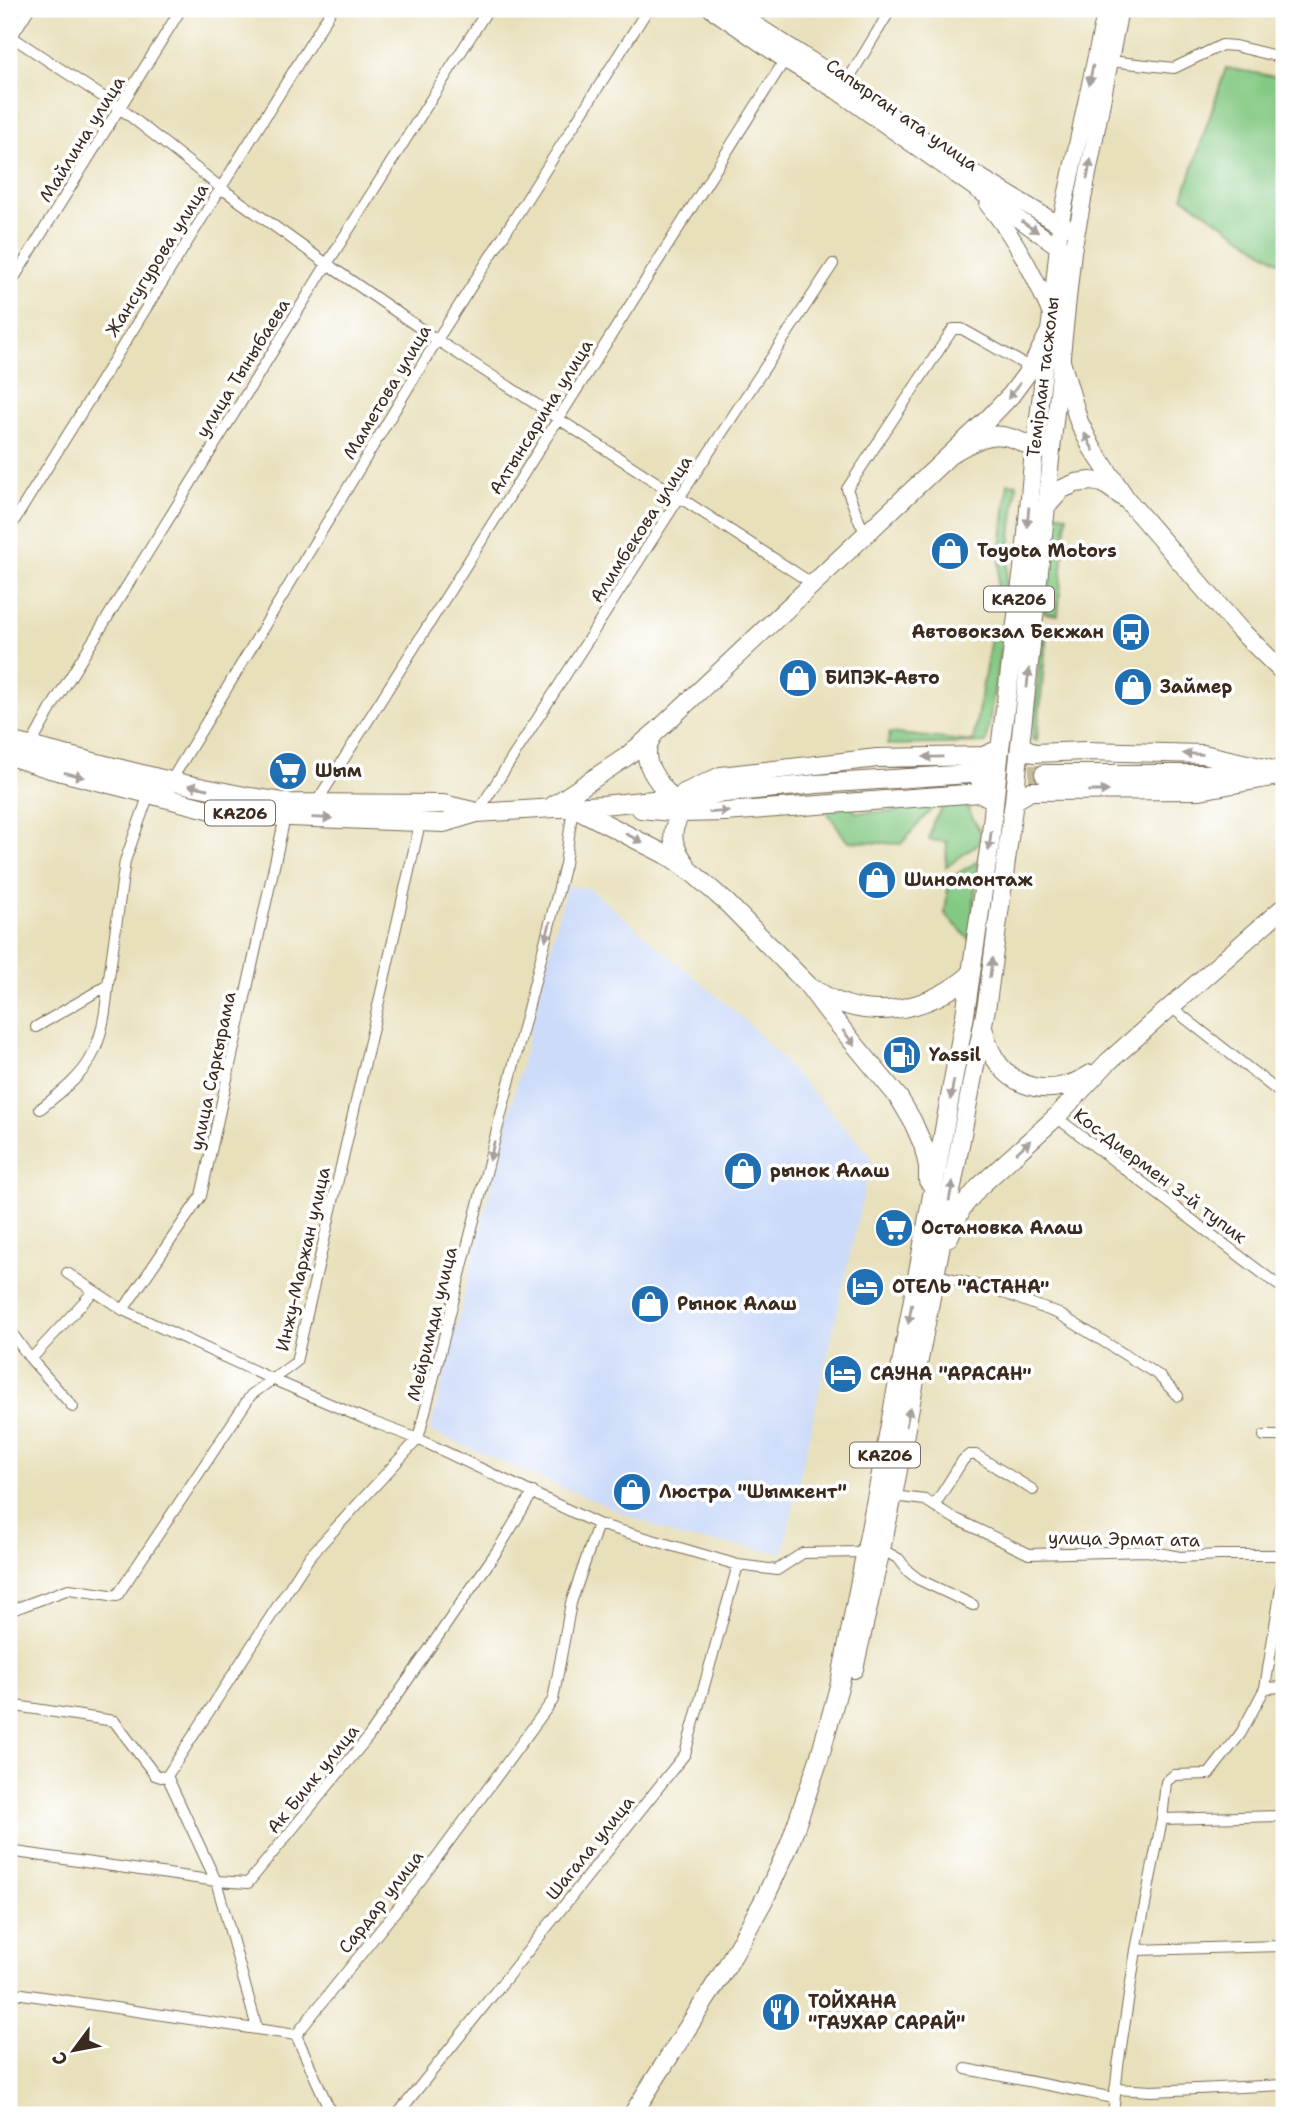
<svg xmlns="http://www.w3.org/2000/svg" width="1293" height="2124" font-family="'Shantell Sans',sans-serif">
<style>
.built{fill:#ccdbf9}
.green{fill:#84c983;stroke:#607a50;stroke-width:2}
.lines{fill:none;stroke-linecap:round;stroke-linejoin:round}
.highway-tunnel{stroke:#c5bc9c;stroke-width:18;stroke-dasharray:18 9;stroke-linecap:butt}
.street-casing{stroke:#786a55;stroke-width:12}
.primary-casing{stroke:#786a55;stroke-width:18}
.highway-casing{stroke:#786a55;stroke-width:20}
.street{stroke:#fff;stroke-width:10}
.primary{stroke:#fff;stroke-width:16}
.highway{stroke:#fff;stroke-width:18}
.oneway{fill:#a79f9a}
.labels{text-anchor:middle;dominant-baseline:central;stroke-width:7;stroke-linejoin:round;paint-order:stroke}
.shield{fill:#fff;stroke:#766a62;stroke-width:2}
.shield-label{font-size:16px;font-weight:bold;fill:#3b2a1e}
.street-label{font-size:18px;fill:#3b2a1e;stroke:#fff}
.poi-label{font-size:18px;font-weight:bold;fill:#3b2a1e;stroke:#fff;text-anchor:start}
</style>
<rect width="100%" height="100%" fill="#fff"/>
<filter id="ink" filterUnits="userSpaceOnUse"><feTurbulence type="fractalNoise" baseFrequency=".0143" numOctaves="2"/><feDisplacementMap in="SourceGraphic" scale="14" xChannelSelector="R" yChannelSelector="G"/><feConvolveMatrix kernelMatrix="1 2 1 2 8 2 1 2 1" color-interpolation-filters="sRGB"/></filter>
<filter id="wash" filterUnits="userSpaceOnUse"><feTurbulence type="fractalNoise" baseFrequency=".00686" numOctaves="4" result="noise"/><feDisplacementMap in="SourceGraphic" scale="28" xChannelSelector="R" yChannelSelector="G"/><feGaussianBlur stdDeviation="1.57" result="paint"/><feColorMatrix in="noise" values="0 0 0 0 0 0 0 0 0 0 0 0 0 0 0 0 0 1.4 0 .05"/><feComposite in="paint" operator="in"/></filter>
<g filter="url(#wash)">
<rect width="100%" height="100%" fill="#e8e0bb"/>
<path class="built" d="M566,886L589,888L744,1019L872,1157L783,1552L682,1538L430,1431Z"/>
<path class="green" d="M1226,68L1284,78V265L1183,197Z
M1008,483L1017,484L1003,608L995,607Z
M1052,513L1067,515L1058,615L1044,613Z
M1042,629L1047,630L1037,741L1032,739Z
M992,632L1003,633L986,743L887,745L890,733L973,742Z
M951,796L963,800L981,833L979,843L946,867L947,842L929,840L933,822Z
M940,799L901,844L847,841L822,804L849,803L855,812H891L902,802Z
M978,861L970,940L945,914L949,879Z"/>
</g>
<g filter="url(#ink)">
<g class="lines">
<path class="highway-tunnel" d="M1002,774H1044"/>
<g class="street-casing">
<path id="street" d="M12,37L120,108L221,188L327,264L437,340L813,584
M9,41L29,9
M1109,61L1174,68L1222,45L1235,46L1284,58
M846,83L891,9
M9,286L181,9
M9,529L332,9
M867,533L860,523L847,489L953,329H962L1031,368
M30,747L53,705L327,264L488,9
M169,784L437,340L648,9
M316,803L786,58
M477,813L679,498L833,264
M108,985L125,861L149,794
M1171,1007L1284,1096
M36,1027L108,985C106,1008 103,1033 93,1054C83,1076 59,1094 40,1109
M1056,1117L1278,1285
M67,1273L123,1310L274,1380L365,1419L418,1439L598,1524L738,1565L777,1570L803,1553L865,1552
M934,1274L996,1290L1059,1314L1158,1375L1178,1396
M123,1310L201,1196L285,817
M9,1329L29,1357L73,1407
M31,1359L93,1292
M1264,1436H1284
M893,1496L925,1500L954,1518L1029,1554L1148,1551L1180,1557L1219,1555H1284
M934,1506L963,1460L969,1455H976L1033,1490
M881,1549L899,1559L908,1571L918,1579L973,1605
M9,1611L69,1589L117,1596L251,1395L296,1362L421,819
M1265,1688L1284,1687
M9,1705L114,1721L155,1775L161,1777L167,1776L216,1881L257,2028
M167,1776L310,1556L418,1439L565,864L573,807
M1162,1819L1284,1816
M9,1851L216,1881L248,1883L369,1736L499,1548L533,1492
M1136,1950L1284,1946
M9,1992L296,2035L422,1878L553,1700L571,1603L598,1524
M296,2035L332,2115
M966,2069L1114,2098
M1115,2089L1152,2091L1284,2085
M397,2115L685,1754L738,1565
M1113,2115L1118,2066L1136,1950L1162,1819L1166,1782L1174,1775L1209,1774L1241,1733L1265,1688L1284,1569"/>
</g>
<g class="primary-casing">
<path id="primary" d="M711,9L785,60L837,91L1057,246L1065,248
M731,9L846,83L954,161L1060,225L1068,227
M988,205C1015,237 1034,274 1050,312
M1034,449L1051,315L1060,225L1106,9
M1046,507L1073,251L1120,9"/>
</g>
<g class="highway-casing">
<path id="highway" d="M1060,358L1079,422L1092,448L1127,500L1239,629L1284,673
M654,734C636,758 656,779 671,798
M9,741L170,781L250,797L289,803L443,804L477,812
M1020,745L1034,753L1086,751L1203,754L1282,772
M9,756L50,769L212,810L264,816L444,823L477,813L602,805L817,784L970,774
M1044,774H1244
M684,793L721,776L877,758L983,756L1000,749
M980,793L983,756
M1014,801L1031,791L1200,790L1284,775
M551,807L626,757L656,732L989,418L1011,395L1031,368L1049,333
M573,807L672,858L695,875L727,903L807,984L828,1012L899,1098L912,1120L923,1145L928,1166V1181
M641,809L681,813L725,812L980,793L994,800
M686,864C668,840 670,829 686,805
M816,990C866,1024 926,1012 970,975
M984,1031C996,1085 1044,1104 1091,1074
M949,1237L962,1208L979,1187L1056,1117L1108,1062L1284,907
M854,1669L893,1496L987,1003L1014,801L1046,507L1062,489L1076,483L1091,481L1103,483L1127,500
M632,2115L727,1966L765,1898L789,1846L819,1759L840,1683L883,1463L965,1015L990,842L1000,749L1026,545L1034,449C1001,428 986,433 954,452"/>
</g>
<use href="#street" class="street"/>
<use href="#primary" class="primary"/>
<use href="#highway" class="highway"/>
</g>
<defs><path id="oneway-solid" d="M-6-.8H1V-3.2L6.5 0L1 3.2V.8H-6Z" transform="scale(1.75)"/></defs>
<g class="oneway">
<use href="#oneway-solid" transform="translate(1091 75) rotate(101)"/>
<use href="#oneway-solid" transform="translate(1089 169) rotate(-79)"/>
<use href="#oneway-solid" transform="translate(1030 227) rotate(34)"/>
<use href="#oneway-solid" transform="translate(1014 391) rotate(128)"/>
<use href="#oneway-solid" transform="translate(1089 442) rotate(-118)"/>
<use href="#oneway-solid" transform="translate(1028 517) rotate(95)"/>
<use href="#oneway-solid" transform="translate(1028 678) rotate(-84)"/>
<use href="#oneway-solid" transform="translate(1193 754) rotate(-178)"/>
<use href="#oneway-solid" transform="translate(933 757) rotate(179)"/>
<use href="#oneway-solid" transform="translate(74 775) rotate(14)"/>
<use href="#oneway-solid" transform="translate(198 787) rotate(-169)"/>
<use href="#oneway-solid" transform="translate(1099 791)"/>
<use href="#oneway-solid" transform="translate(719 812) rotate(-3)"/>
<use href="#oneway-solid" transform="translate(322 818) rotate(2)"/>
<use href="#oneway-solid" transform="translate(634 838) rotate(27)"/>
<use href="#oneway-solid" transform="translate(990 841) rotate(97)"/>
<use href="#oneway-solid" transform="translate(548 931) rotate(104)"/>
<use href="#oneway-solid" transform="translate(991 968) rotate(-82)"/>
<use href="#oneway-solid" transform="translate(849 1038) rotate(51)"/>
<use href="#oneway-solid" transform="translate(952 1090) rotate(100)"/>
<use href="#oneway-solid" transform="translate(1023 1147) rotate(-42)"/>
<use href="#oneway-solid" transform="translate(492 1151) rotate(104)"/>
<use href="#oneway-solid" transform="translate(951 1191) rotate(-79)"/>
<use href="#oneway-solid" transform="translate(910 1314) rotate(100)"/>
<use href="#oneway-solid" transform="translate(908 1417) rotate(-79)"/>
</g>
</g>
<defs>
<g id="shop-disc" transform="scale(2.0125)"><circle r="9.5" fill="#1f6fb2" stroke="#fff"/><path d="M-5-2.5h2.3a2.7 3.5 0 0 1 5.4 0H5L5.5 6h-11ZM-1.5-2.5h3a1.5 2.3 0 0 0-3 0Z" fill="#fff"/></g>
<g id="bus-disc" transform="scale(2.0125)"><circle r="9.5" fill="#1f6fb2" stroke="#fff"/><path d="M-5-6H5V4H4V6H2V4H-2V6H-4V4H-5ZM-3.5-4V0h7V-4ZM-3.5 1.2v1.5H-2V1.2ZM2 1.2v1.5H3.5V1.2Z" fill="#fff"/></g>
<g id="supermarket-disc" transform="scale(2.0125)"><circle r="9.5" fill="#1f6fb2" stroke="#fff"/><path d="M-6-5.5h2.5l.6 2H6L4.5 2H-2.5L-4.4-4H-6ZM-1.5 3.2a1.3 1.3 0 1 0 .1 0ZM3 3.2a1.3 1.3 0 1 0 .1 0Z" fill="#fff"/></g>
<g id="fuel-disc" transform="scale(2.0125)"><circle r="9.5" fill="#1f6fb2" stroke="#fff"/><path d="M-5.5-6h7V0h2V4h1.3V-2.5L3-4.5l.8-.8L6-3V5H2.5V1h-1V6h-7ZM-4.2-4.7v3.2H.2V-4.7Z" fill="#fff"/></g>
<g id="hotel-disc" transform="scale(2.0125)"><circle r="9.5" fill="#1f6fb2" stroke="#fff"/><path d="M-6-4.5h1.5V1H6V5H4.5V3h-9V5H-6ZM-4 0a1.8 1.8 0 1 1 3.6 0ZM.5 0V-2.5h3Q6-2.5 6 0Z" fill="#fff"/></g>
<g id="restaurant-disc" transform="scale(2.0125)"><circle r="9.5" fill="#1f6fb2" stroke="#fff"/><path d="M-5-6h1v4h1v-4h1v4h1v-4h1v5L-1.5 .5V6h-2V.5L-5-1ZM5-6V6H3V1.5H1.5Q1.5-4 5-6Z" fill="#fff"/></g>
</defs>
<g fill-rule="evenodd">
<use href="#shop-disc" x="950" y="551"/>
<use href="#bus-disc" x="1131" y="632"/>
<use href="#shop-disc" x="798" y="678"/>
<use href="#shop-disc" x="1133" y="687"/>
<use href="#supermarket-disc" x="288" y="771"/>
<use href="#shop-disc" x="877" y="880"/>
<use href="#fuel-disc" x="902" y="1055"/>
<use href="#shop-disc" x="743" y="1171"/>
<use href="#supermarket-disc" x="894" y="1228"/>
<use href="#hotel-disc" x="865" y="1287"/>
<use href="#shop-disc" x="650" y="1304"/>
<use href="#hotel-disc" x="843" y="1374"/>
<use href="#shop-disc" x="632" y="1492"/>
<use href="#restaurant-disc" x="781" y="2012"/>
</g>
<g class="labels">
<g class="shield">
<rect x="984" y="586.5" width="70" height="25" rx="5"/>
<rect x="205" y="800.5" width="70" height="25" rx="5"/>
<rect x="850" y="1442.5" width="70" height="25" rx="5"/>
</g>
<g class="shield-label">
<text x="1019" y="599">KАZ06</text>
<text x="240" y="813">KАZ06</text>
<text x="885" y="1455">KАZ06</text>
</g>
<g class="street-label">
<text transform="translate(902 115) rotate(35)">Сапырган ата улица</text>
<text transform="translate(82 139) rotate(-58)">Майлина улица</text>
<text transform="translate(157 260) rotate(-58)">Жансугурова улица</text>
<text transform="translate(243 368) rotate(-58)">улица Тыныбаева</text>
<text transform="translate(1043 377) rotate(-83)">Темірлан тасжолы</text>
<text transform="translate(387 392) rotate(-59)">Маметова улица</text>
<text transform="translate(541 417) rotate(-58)">Алтынсарина улица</text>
<text transform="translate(641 529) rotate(-57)">Алимбекова улица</text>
<text transform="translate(213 1071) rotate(-78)">улица Саркырама</text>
<text transform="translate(1160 1176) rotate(37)">Кос-Диермен 3-й тупик</text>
<text transform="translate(303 1259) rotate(-77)">Инжу-Маржан улица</text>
<text transform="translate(432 1324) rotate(-76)">Мейримди улица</text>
<text transform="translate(1124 1539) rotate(1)">улица Эрмат ата</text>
<text transform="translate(313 1779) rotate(-51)">Ак Биик улица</text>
<text transform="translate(590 1848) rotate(-51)">Шагала улица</text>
<text transform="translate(381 1902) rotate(-52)">Сардар улица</text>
</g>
<g class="poi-label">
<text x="977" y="551">Toyota Motors</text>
<text x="1104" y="632" text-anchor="end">Автовокзал Бекжан</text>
<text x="825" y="678">БИПЭК-Авто</text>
<text x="1160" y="687">Займер</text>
<text x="315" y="771">Шым</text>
<text x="904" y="880">Шиномонтаж</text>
<text x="929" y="1055">Yassil</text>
<text x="770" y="1171">рынок Алаш</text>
<text x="921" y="1228">Остановка Алаш</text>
<text x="892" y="1287">ОТЕЛЬ "АСТАНА"</text>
<text x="677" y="1304">Рынок Алаш</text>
<text x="870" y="1374">САУНА "АРАСАН"</text>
<text x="659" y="1492">Люстра "Шымкент"</text>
<text x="808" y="2002">ТОЙХАНА<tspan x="808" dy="21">"ГАУХАР САРАЙ"</tspan></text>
</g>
</g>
<rect width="1293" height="2124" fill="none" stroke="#fff" stroke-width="35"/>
<g transform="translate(74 2050) rotate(238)" stroke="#ffffff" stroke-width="5" paint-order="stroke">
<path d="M0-5L12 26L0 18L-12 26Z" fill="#3b2a1e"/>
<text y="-10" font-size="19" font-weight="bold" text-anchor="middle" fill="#3b2a1e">С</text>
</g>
</svg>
